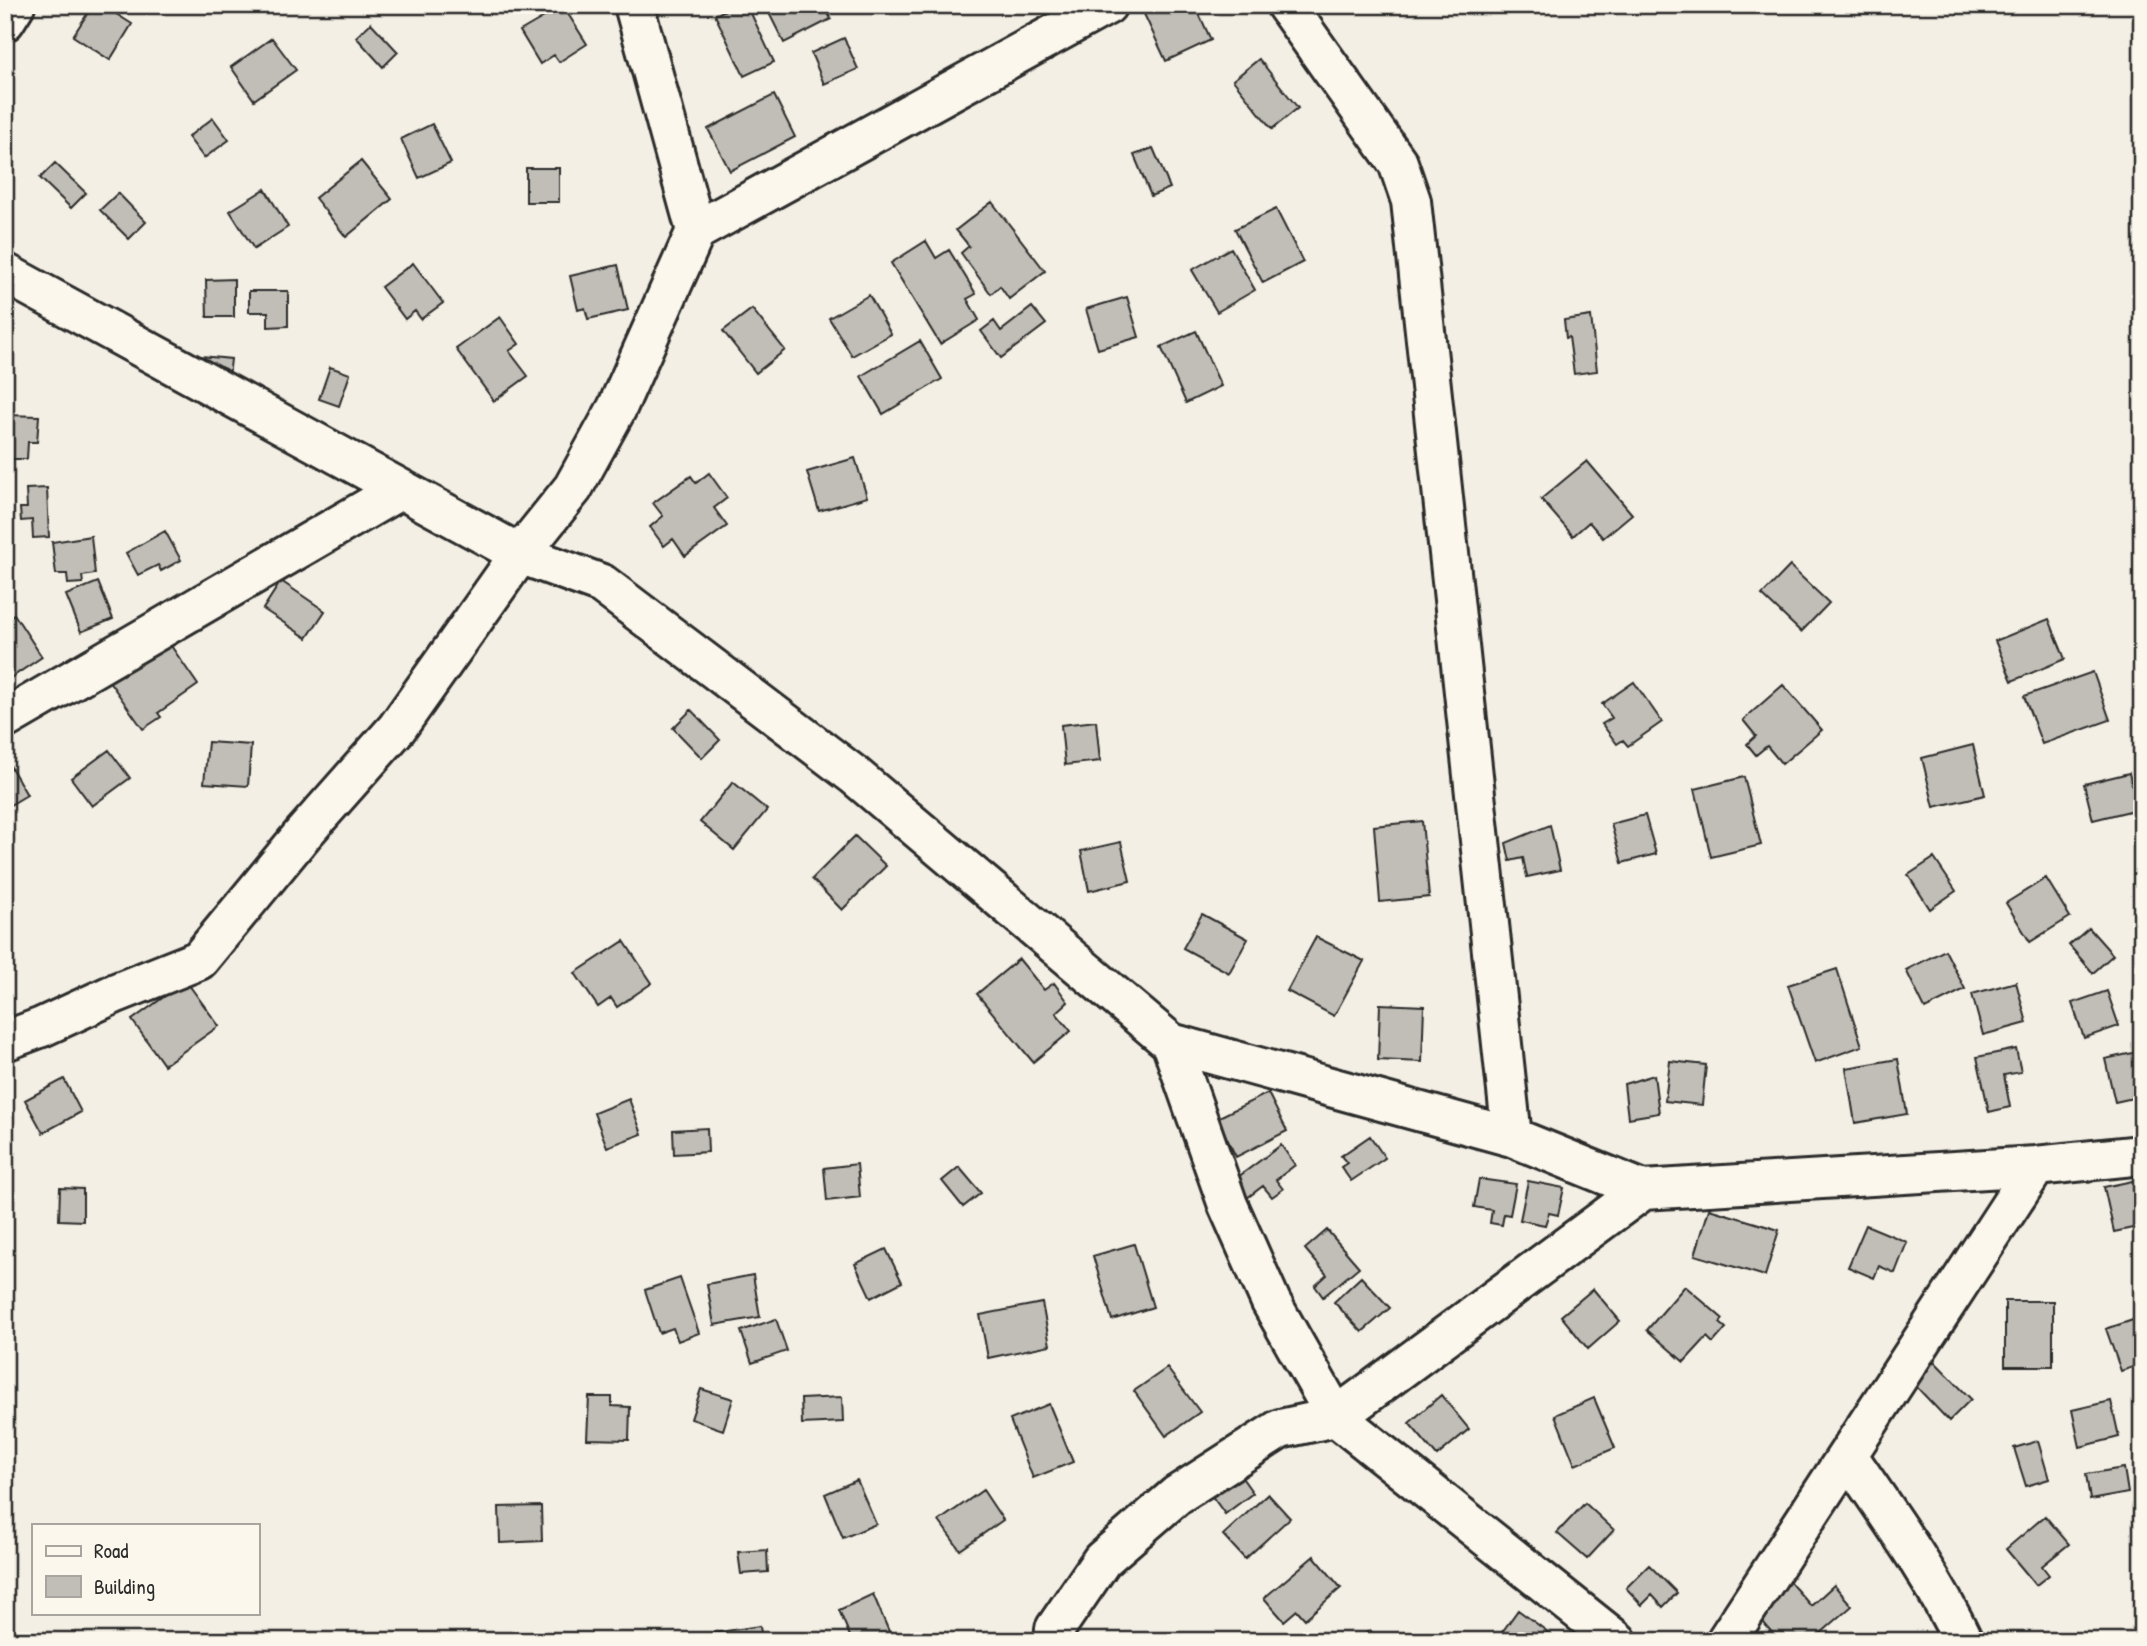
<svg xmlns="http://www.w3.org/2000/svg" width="2147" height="1646" font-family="'Patrick Hand',sans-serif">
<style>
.building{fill:#c0beb6;stroke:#2b2b2b;stroke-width:2}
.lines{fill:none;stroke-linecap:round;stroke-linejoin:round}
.minor-casing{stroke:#2b2b2b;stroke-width:44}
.minor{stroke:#fbf7ec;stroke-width:38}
</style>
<rect width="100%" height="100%" fill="#f3efe4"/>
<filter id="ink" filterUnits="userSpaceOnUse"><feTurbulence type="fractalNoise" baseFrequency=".0143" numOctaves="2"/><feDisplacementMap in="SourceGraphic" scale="14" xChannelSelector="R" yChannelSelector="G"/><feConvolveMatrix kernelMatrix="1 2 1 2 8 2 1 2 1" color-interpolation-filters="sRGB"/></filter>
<g filter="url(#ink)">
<path class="building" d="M93,5H102L132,24L110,60L73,36Z
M735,5H747L774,62L744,76L715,15Z
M765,5H824L831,19L784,43Z
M1163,5H1195L1211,40L1166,61L1144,14Z
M563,6L587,44L559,62L554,55L540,64L520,31Z
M371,23L398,52L383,67L356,37Z
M272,38L296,70L254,100L231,67Z
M844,38L858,69L824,84L811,53Z
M1259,59L1298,108L1272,129L1233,80Z
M774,95L795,137L730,171L708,129Z
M213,118L229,140L204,158L188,137Z
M432,124L451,163L419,178L401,139Z
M1153,148L1170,188L1151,196L1134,155Z
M361,161L392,199L346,237L315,198Z
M55,163L86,193L71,208L40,178Z
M526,168H559V202H526Z
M265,189L288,227L254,249L230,211Z
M118,193L146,222L129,239L100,210Z
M992,202L1045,271L1009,299L1000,286L991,294L961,253L969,246L956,230Z
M1276,209L1303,262L1263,283L1235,229Z
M926,241L936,258L949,250L976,294L967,299L979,320L940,344L891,263Z
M1231,248L1255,290L1217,312L1192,270Z
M413,263L443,303L421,319L415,311L405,319L381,287Z
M618,265L628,310L588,319L585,308L578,310L570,276Z
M234,279V317H207L206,280Z
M249,291H288V326L268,327V312H249Z
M869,295L891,334L852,356L829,318Z
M1127,297L1139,337L1098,349L1086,309Z
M1032,307L1046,324L1001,358L981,331L994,321L1001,331Z
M752,309L785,350L756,373L723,331Z
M1591,316L1597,371L1574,374L1569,337L1566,338L1564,320Z
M500,317L519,344L509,351L528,376L494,401L456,349Z
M1196,331L1221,386L1186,403L1161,347Z
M920,341L942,379L883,414L861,376Z
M201,356L231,359L229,377L199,373Z
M330,367L350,374L339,406L319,399Z
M5,415L39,416L37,442H28L27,459H5Z
M855,458L867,497L819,511L807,472Z
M1587,461L1632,514L1603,538L1589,522L1573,536L1541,499Z
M709,473L727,498L714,508L727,526L685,556L673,539L664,546L650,527L663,516L653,503L691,476L696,483Z
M47,488L49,537L33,538L32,520L21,521L20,508H27L26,489Z
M165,531L181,560L161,571L158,565L138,575L126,553Z
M91,536L95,574L82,576L83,583L68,584L67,574H56L52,542Z
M1790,566L1829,603L1801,632L1762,595Z
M281,581L325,611L307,638L263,609Z
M98,582L113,619L81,632L66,595Z
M14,614L42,657L9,679L5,673V619Z
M2049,619L2065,659L2012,681L1995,641Z
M167,640L198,685L158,713L161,717L143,729L109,681Z
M2093,672L2110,720L2042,744L2024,696Z
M1634,682L1662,722L1628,746L1623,740L1617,744L1602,724L1612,718L1602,704Z
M1783,685L1822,730L1782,764L1767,746L1756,755L1747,744L1756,736L1743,720Z
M691,710L720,740L702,758L673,728Z
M1096,721L1100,761L1065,765L1061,725Z
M208,742L251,745L248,786L204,783Z
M1973,745L1985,795L1934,807L1922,758Z
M109,750L130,778L92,806L71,778Z
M8,762L27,795L5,808V764Z
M2129,773L2138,809L2093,820L2084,784Z
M1744,777L1761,845L1711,857L1695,789Z
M733,782L767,810L734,850L700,822Z
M1645,815L1656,854L1622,863L1611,824Z
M1422,821L1429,897L1380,902L1374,826Z
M1550,825L1560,870L1527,877L1523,858L1510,861L1506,843Z
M855,836L886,866L842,910L812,879Z
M1121,842L1130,881L1089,891L1081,851Z
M1934,858L1956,891L1930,909L1908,875Z
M2046,878L2070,917L2030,942L2006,903Z
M1202,914L1248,939L1229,973L1183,948Z
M2089,928L2113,955L2093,973L2069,945Z
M1316,937L1364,961L1334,1016L1287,991Z
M624,941L652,983L617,1007L611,998L598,1007L575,973Z
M1945,950L1965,989L1925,1009L1906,970Z
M1019,959L1044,990L1054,983L1068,1002L1056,1013L1071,1031L1033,1062L977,994Z
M1837,969L1862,1046L1815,1063L1788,985Z
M186,981L219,1026L164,1065L132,1020Z
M2016,982L2027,1023L1983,1035L1972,994Z
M2107,991L2119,1026L2084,1038L2072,1003Z
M1380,1004L1424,1006L1422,1062L1378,1060Z
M2016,1049L2021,1072L2004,1075L2010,1107L1989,1112L1977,1057Z
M2142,1051V1096L2115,1102L2105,1059Z
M1898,1059L1907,1114L1855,1123L1846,1068Z
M1670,1061L1706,1065L1702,1105L1665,1101Z
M1654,1075L1659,1113L1628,1118L1624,1084Z
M64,1079L81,1112L43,1133L25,1100Z
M1268,1093L1287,1131L1236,1157L1217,1118Z
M629,1099L642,1134L607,1147L594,1113Z
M707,1128L708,1152L674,1154L673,1130Z
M1370,1136L1385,1158L1351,1181L1341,1167L1347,1163L1341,1156Z
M1281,1145L1295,1165L1276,1180L1283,1189L1272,1197L1263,1186L1247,1198L1234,1180Z
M857,1164L860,1197L827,1201L824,1168Z
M959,1167L981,1193L963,1207L942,1181Z
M1479,1179L1516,1184L1510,1215L1504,1214L1502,1225L1490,1223L1492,1210L1474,1207Z
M2142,1179V1226L2114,1232L2104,1187Z
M1528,1181L1564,1188L1558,1215L1549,1213L1545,1225L1520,1220Z
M60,1188L83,1189V1221L59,1220Z
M1709,1209L1779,1230L1765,1276L1695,1255Z
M1866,1225L1907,1242L1895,1273L1879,1266L1874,1278L1848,1267Z
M1327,1230L1359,1267L1323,1297L1315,1286L1327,1275L1305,1249Z
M1134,1244L1153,1307L1112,1320L1093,1256Z
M886,1249L902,1282L871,1298L855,1264Z
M753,1275L760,1317L714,1325L707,1284Z
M1361,1277L1390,1308L1362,1332L1334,1302Z
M680,1278L699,1333L678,1341L673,1328L659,1333L645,1290Z
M1685,1286L1723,1319L1720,1323L1726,1328L1713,1343L1707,1337L1684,1362L1647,1330Z
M1593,1289L1620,1321L1588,1349L1561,1316Z
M2005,1301H2053V1366H2005Z
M1042,1303L1050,1345L988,1358L980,1315Z
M2142,1317V1364L2121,1371L2106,1329Z
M776,1319L787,1351L752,1363L741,1331Z
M1933,1360L1971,1399L1949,1421L1911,1381Z
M1167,1368L1200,1412L1166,1436L1134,1391Z
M701,1389L733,1399L723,1430L691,1419Z
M1441,1395L1469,1429L1437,1456L1409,1423Z
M589,1397H612V1406L630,1407L629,1440L587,1439Z
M842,1397L843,1422L802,1424L801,1399Z
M1594,1398L1615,1448L1575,1465L1555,1415Z
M2111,1401L2119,1437L2080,1447L2072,1410Z
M1049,1404L1073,1462L1033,1478L1010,1420Z
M2038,1441L2049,1479L2026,1486L2014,1448Z
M2124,1468L2128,1493L2090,1500L2086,1474Z
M1238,1472L1253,1493L1225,1514L1209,1492Z
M857,1480L876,1524L843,1538L825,1494Z
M983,1490L1003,1520L960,1550L939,1521Z
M1268,1494L1290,1518L1245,1559L1223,1535Z
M1585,1503L1614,1530L1587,1559L1557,1533Z
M541,1506L542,1541L500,1543L499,1507Z
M2045,1516L2069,1544L2042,1566L2049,1575L2036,1585L2006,1549Z
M767,1550L768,1572L741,1574L738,1552Z
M1314,1556L1341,1588L1305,1619L1297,1610L1284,1621L1264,1598Z
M1649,1565L1677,1593L1663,1607L1652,1595L1642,1605L1626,1588Z
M1788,1580L1811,1606L1834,1585L1852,1606L1812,1641H1779L1753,1610Z
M873,1594L893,1641H852L839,1610Z
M1518,1610L1548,1632L1542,1641H1508L1500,1635Z
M760,1626L762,1641H707L706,1634Z
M1370,1630L1379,1641H1357Z
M1056,1637H1113V1641H1057Z"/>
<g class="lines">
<g class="minor-casing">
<path id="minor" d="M1286,5L1398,163L1411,201L1512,1137
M5,21L15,5
M696,231L1107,5
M5,273L520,554L602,584L854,775L1171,1043L1512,1137L1643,1190L2036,1166L2142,1155
M5,719L401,489
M5,1041L42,1027L116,993L199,960L303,834L397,728L520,554L573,488L617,408L696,231L634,5
M1171,1043L1228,1205L1271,1302L1336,1417L1617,1641
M1848,1456C1889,1516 1932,1575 1963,1641
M1054,1641L1055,1629L1102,1560L1177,1495L1280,1429L1336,1417L1643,1190
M1726,1641L2036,1166"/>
</g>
<use href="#minor" class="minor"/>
</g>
</g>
<rect width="2147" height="1646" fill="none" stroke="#fbf7ec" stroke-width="28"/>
<rect x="14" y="14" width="2119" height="1618" fill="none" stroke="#2b2b2b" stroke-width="2.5" filter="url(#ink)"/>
<rect x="32" y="1524" width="228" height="91" fill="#fbf7ec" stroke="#a8a59f" stroke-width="2"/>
<rect x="46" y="1546" width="35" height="10" fill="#fbf7ec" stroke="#a8a59f" stroke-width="2"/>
<text x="94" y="1558" font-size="21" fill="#2b2b2b">Road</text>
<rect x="46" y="1576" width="35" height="21" fill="#c0beb6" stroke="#a8a59f" stroke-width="2"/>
<text x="94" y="1594" font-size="21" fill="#2b2b2b">Building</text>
</svg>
